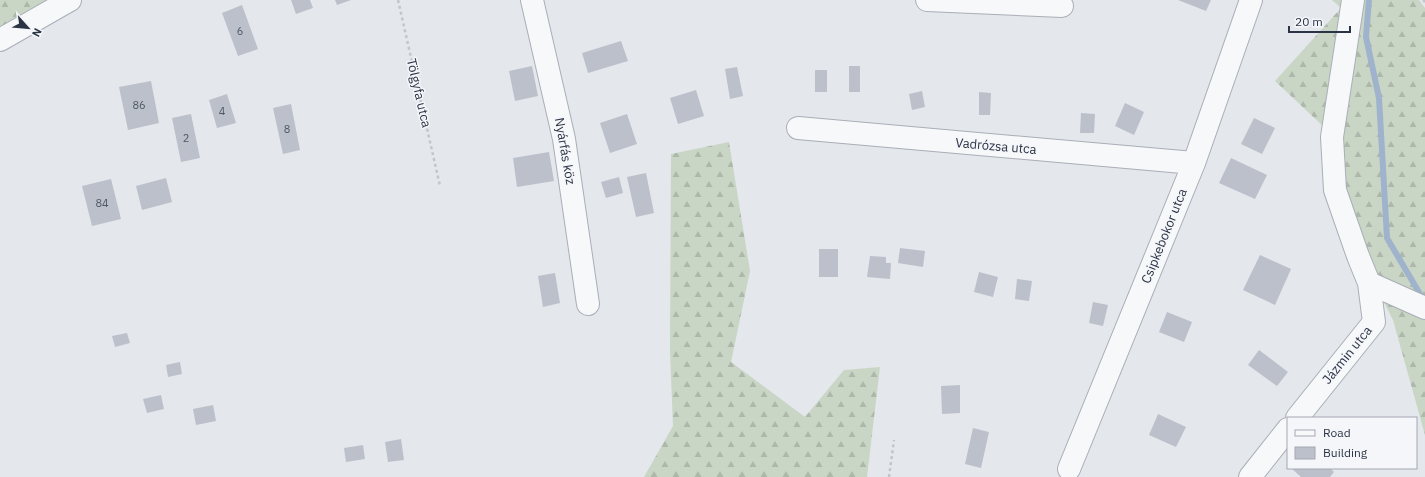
<svg xmlns="http://www.w3.org/2000/svg" width="1425" height="477" font-family="'IBM Plex Sans',sans-serif">
<style>
.forest{fill:url(#forest-firs)}
.lines{fill:none;stroke-linecap:round;stroke-linejoin:round}
.stream{stroke:#9fb4cc;stroke-width:6}
.building{fill:#bbc0ca}
.minor-casing{stroke:#a9aeb7;stroke-width:24}
.path{stroke:#c2c5cb;stroke-width:2.5;stroke-dasharray:3 3;stroke-linecap:butt}
.minor{stroke:#f7f8fa;stroke-width:22}
.labels{text-anchor:middle;dominant-baseline:central;stroke-width:3;stroke-linejoin:round;paint-order:stroke}
.number-label{font-size:11px;fill:#4f5766}
.street-label{font-size:13px;fill:#2b3445;stroke:#f4f6f9}
</style>
<defs>
<pattern id="forest-firs" width="22" height="20" patternUnits="userSpaceOnUse"><rect width="22" height="20" fill="#c9d6c5"/><path d="M5 1l3.5 6h-7zM16 11l3.5 6h-7z" fill="#adb8ab"/></pattern>
</defs>
<rect width="100%" height="100%" fill="#e4e7ec"/>
<path class="forest" d="M0,0H67L0,38Z
M1332,0H1419L1425,8V435L1393,320L1336,208L1327,130L1275,81L1341,8Z
M729,142L750,271L731,362L805,417L844,370L880,367L867,477H644L673,426L670,351L671,154Z"/>
<g class="lines">
<path class="stream" d="M1369,0L1366,37L1379,98L1387,238L1423,299"/>
</g>
<path class="building" d="M291,0H310L313,8L296,14Z
M335,0H351L337,5Z
M1178,0H1211L1206,11Z
M242,5L258,49L238,56L222,13Z
M621,41L628,61L588,73L582,53Z
M532,66L538,96L515,101L509,71Z
M849,66H860V92H849Z
M737,67L743,96L730,99L725,69Z
M815,70H827V92H815Z
M151,81L159,123L128,130L119,87Z
M696,90L704,116L678,124L670,98Z
M922,91L925,107L912,110L909,94Z
M979,92L991,93L990,115H979Z
M227,94L236,123L217,128L209,100Z
M1125,103L1144,112L1134,135L1115,126Z
M291,104L300,150L283,154L273,108Z
M1081,113L1095,114L1094,133H1080Z
M191,114L200,158L181,162L172,118Z
M627,114L637,144L610,153L600,123Z
M1254,118L1275,128L1262,154L1241,144Z
M549,152L554,181L517,187L513,158Z
M1231,158L1267,175L1255,199L1219,183Z
M646,173L654,213L636,217L627,177Z
M619,177L623,193L606,198L601,182Z
M166,178L172,202L142,210L136,186Z
M111,179L121,219L92,226L82,186Z
M900,248L925,251L923,267L898,263Z
M819,249H838V277H819Z
M1260,255L1291,269L1275,305L1243,290Z
M870,256L886,257V263H891L890,279L867,277Z
M979,272L998,277L993,297L974,292Z
M555,273L560,303L543,307L538,276Z
M1017,279L1032,281L1029,301L1015,299Z
M1093,302L1108,305L1103,326L1089,323Z
M1167,312L1192,322L1184,342L1159,332Z
M127,333L130,343L115,347L112,336Z
M1259,350L1288,372L1277,386L1248,365Z
M180,362L182,374L168,377L166,365Z
M960,385V413L942,414L941,386Z
M161,395L164,409L147,413L143,399Z
M213,405L216,421L196,425L193,409Z
M1158,414L1186,427L1176,447L1149,435Z
M973,428L989,432L981,468L965,464Z
M401,439L404,460L388,462L385,442Z
M363,445L365,459L346,462L344,448Z
M1291,468H1330L1334,472L1330,477H1301Z"/>
<g class="lines">
<g class="minor-casing">
<path id="minor" d="M532,0L564,139L588,304
M927,0L1062,6
M0,40L70,0
M798,128L1194,163
M1369,283L1425,308
M1297,418L1374,322L1369,283L1358,256L1335,190L1332,137L1353,0
M1069,469L1194,163L1251,0
M1250,477L1288,429"/>
</g>
<path class="path" d="M398,0L440,186
M1423,0L1425,2
M889,477L894,440"/>
<use href="#minor" class="minor"/>
</g>
<g class="labels">
<g class="number-label">
<text x="240" y="31">6</text>
<text x="139" y="105">86</text>
<text x="222" y="111">4</text>
<text x="287" y="129">8</text>
<text x="186" y="138">2</text>
<text x="102" y="203">84</text>
</g>
<g class="street-label">
<text transform="translate(419 93) rotate(77)">Tölgyfa utca</text>
<text transform="translate(996 146) rotate(5)">Vadrózsa utca</text>
<text transform="translate(565 151) rotate(80)">Nyárfás köz</text>
<text transform="translate(1164 236) rotate(-68)">Csipkebokor utca</text>
<text transform="translate(1347 355) rotate(-51)">Jázmin utca</text>
</g>
</g>
<rect x="1287" y="417" width="130" height="52" fill="#f4f6f9" stroke="#a4a8b1"/>
<rect x="1295" y="430" width="20" height="6" fill="#f7f8fa" stroke="#a4a8b1"/>
<text x="1323" y="437" font-size="12" fill="#2b3445">Road</text>
<rect x="1295" y="447" width="20" height="12" fill="#bbc0ca" stroke="#a4a8b1"/>
<text x="1323" y="457" font-size="12" fill="#2b3445">Building</text>
<g transform="translate(28 28) rotate(117)" stroke="#f4f6f9" stroke-width="3" paint-order="stroke">
<path d="M0-3L7 15L0 10L-7 15Z" fill="#2b3445"/>
<text y="-6" font-size="11" font-weight="bold" text-anchor="middle" fill="#2b3445">N</text>
</g>
<path d="M1289 26v6h61v-6" fill="none" stroke="#2b3445" stroke-width="2"/>
<text x="1295" y="26" font-size="12" fill="#2b3445" stroke="#f4f6f9" stroke-width="3" paint-order="stroke">20 m</text>
</svg>
